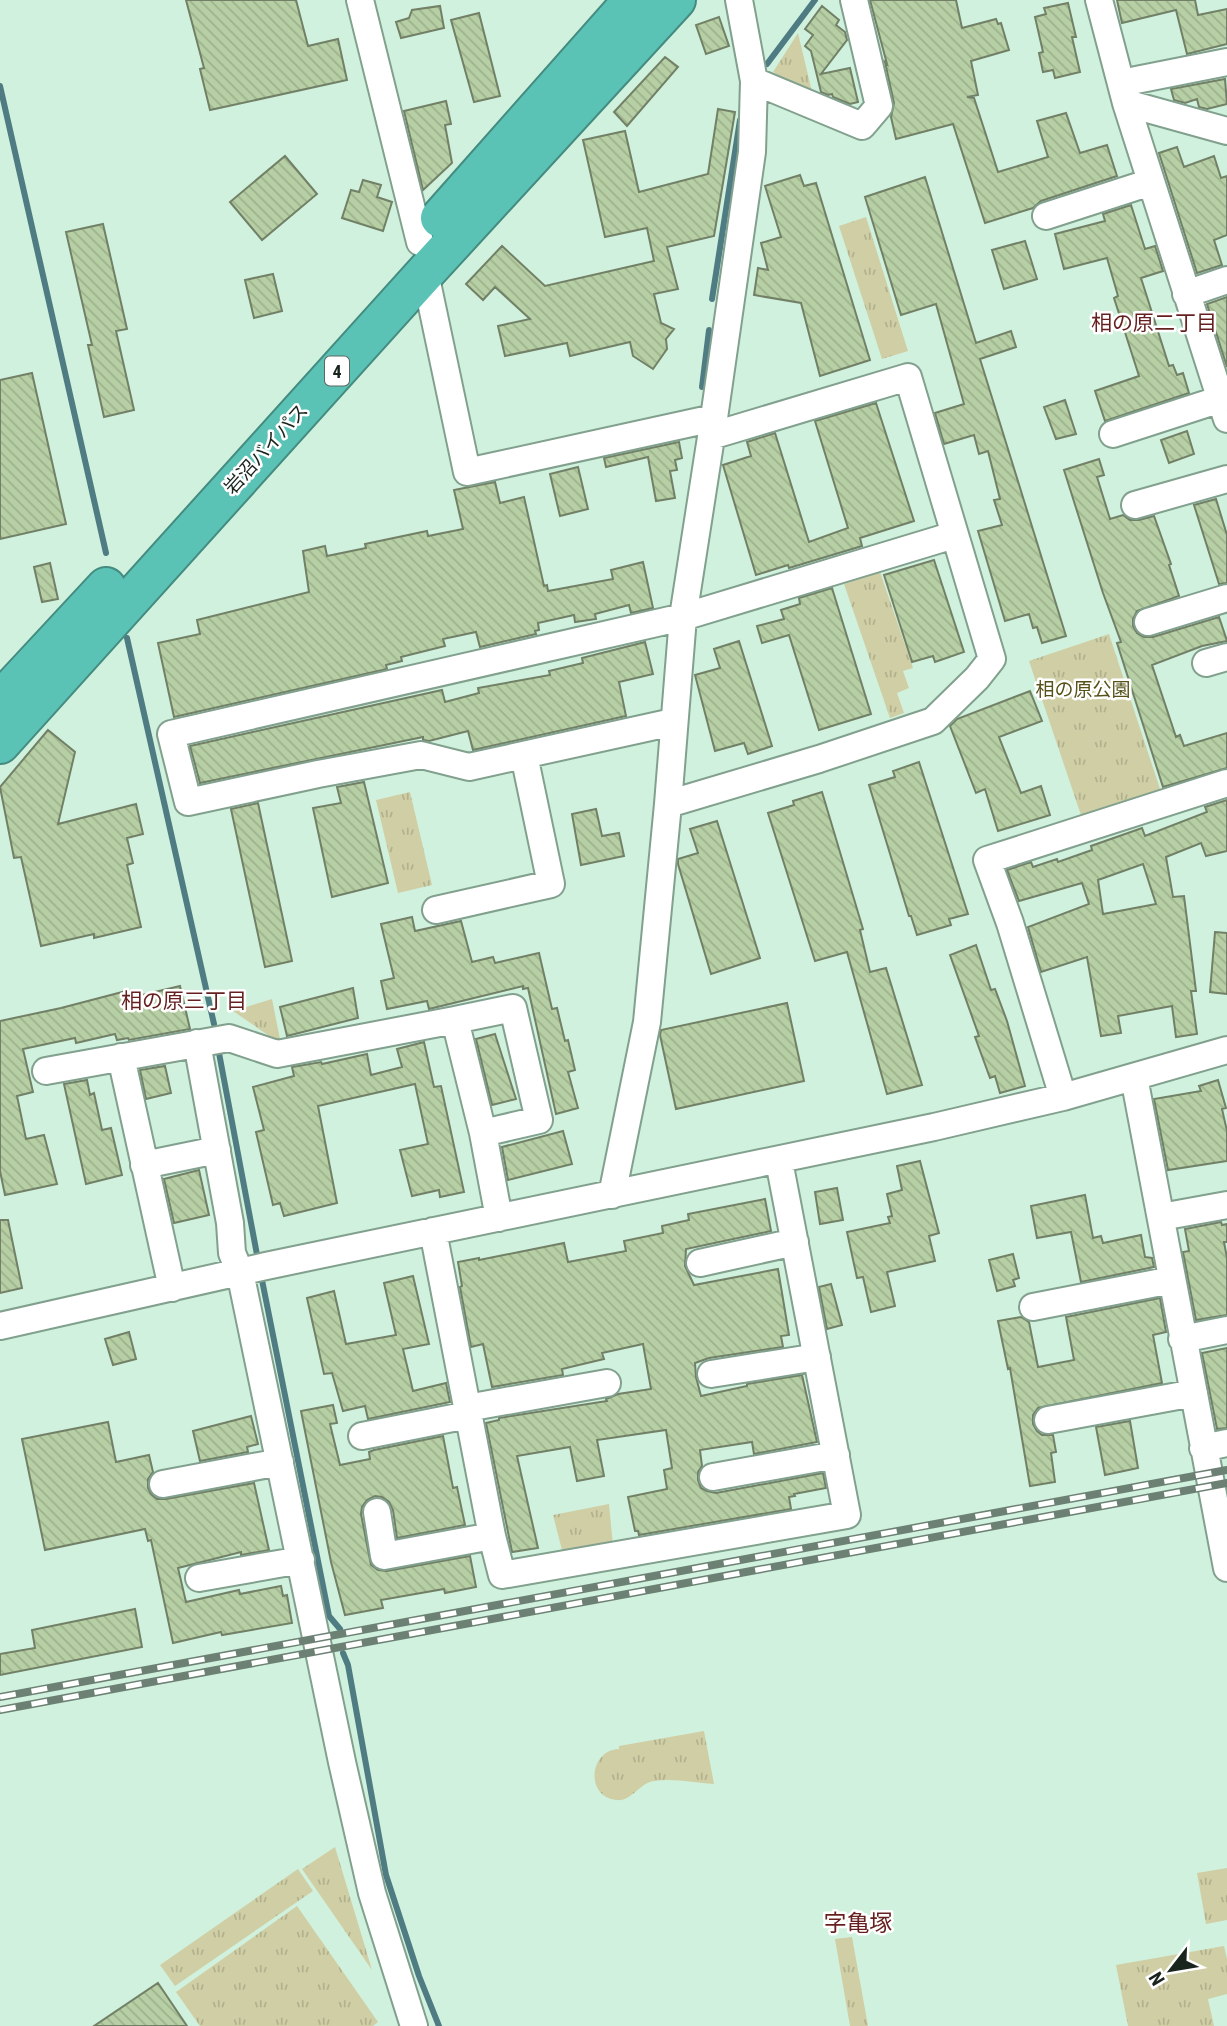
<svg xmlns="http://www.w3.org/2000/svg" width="1227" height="2026" font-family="'Roboto Condensed','Noto Sans JP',sans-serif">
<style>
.grass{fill:url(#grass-tufts)}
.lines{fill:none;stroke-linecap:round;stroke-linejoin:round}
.stream{stroke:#4f7c83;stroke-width:6}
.building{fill:url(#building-back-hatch);stroke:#718066;stroke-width:2;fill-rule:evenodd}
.minor-casing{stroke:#81a08d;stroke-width:30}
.highway-casing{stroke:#448b80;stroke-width:42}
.minor{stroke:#fff;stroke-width:26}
.highway{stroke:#5bc2b6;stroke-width:38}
.rail-casing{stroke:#6c8174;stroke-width:8}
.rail{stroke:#fff;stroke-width:5;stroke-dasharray:16;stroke-linecap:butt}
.labels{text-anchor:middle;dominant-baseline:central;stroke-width:5;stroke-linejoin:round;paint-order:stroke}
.shield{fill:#fff;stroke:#5d6660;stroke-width:2}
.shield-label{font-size:18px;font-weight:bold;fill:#18241c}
.street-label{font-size:19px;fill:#18241c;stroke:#fff}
.park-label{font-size:19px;fill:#56521a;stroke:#fff}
.neighbourhood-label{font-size:21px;fill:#641f1e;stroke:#fff}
.quarter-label{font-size:23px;fill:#641f1e;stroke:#fff}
</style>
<defs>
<pattern id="grass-tufts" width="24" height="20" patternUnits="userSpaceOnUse" patternTransform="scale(1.75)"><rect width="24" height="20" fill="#d0cea5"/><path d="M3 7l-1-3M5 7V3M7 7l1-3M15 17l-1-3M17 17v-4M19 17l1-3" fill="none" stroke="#b2b18d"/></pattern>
<pattern id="building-back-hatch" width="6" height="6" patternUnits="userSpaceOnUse" patternTransform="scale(1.75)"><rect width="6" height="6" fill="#b7cfa4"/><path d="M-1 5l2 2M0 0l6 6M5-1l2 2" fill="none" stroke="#9db28d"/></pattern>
</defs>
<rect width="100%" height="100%" fill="#d0f1dd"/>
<path class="grass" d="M798,33L813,96L773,72Z
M866,217L908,351L882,359L839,226Z
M880,572L913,668L903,671L909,688L897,693L904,713L890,718L844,584Z
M1109,634L1162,795L1083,821L1029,661Z
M410,792L432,885L398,893L376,800Z
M272,999L281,1044L233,1011Z
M609,1504L613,1546L563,1554L553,1515Z
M704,1731L714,1784C695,1783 673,1778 654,1781C639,1783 632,1802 616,1800C585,1797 589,1750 619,1749V1746Z
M335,1847L372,1970L302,1869Z
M1227,1868V1920L1206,1924L1197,1873Z
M298,1869L313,1891L175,1986L160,1965Z
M297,1906L378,2022L373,2026H200L176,1992Z
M852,1937L868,2026H850L835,1939Z
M1224,1946L1227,1959V1994L1208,1999L1214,2026H1128L1116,1965Z"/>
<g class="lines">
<path class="stream" d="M767,64L815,0
M0,86L106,553
M712,299L740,120
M702,387L709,330
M127,638L214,1024
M219,1053L258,1260
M261,1275L329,1616L340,1629
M343,1653L348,1665L386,1875L419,1976L439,2026"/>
</g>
<path class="building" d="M186,0H296L308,46L338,39L347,80L210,110L200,69L204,68Z
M870,0H956L962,28L996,19L998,24L1001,23L1009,50L971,61L978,95L967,97L974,98L998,172L1048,157L1037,121L1066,113L1080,153L1107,145L1117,176L1041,201L1033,208L985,223L953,124L896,139L891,117L894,103L885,62L887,64Z
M1117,0H1195L1198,15L1227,9V44L1187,54L1176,10L1122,23Z
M1068,3L1076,37H1072L1080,72L1055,78L1053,70L1043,72L1039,53L1043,52L1035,17L1046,14L1044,8Z
M440,6L444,28L401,38L396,22L409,18L412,10Z
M822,6L839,20L836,25L845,32L847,40L821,74L850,68L858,102L850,104L833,97L832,94L828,95L821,92L811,51L805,46L813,35L805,29Z
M479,13L500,96L474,102L451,20Z
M719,17L729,46L706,54L696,25Z
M665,57L678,67L627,126L614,112Z
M1225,79L1227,104L1207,109L1199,107L1197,99L1185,103L1174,100L1171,89Z
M446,101L451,124L445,125L452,163L423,190L404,111Z
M718,109L735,112L714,236L667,247L678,289L654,294L661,323L674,329L666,339L667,349L653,369L633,356L630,342L570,356L567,343L505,356L498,326L530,319L495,287L483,300L466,284L502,246L545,286L654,261L647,228L605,237L583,140L625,131L639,192L708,174Z
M1177,147L1184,167L1214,156L1221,178L1227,176V235L1214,240L1222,265L1197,273L1159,153Z
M285,156L317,194L262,240L230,202Z
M800,175L804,186L816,183L870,360L820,376L801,303L754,295L758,268L768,270L761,243L781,237L765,186Z
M925,177L976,343L1011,331L1016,347L980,359L1066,636L1042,643L1037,627L1033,628L1029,614L1005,621L978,531L1002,525L994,500L1000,499L988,451L979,454L974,435L944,444L935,413L964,404L936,304L901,315L865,197Z
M363,180L381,185L377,197L392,202L383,231L342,218L351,190L359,192Z
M1131,205L1145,249L1155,246L1163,271L1141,278L1169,366L1173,365L1177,375L1183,373L1189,393L1105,421L1095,391L1139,376L1114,298L1118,296L1107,258L1064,269L1055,234L1105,221L1103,214Z
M103,224L127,329L116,331L134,410L104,417L88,345H92L66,232Z
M1025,241L1037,279L1004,289L992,250Z
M273,274L282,311L254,318L245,280Z
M1227,297V367L1207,304Z
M32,373L66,524L0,539V380Z
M1065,400L1076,434L1056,439L1044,407Z
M876,403L914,521L860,538L862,546L789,568L788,565L756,575L723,465L751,456L747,442L775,433L809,542L848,528L815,421Z
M1187,431L1194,454L1169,463L1161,440Z
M679,442L682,458L675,460L677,470L670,471L675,498L656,501L648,457L606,467L604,458Z
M1099,459L1104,475L1097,477L1110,519L1123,515L1130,520H1139L1154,516L1171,564L1169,565L1179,596L1137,611L1133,619V626L1137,633L1144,637H1153L1219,617L1227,641L1202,646L1152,665L1176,737L1180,735L1184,746L1227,733V768L1163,787L1117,643L1121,642L1103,593L1064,470Z
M578,467L588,509L560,516L550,474Z
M495,482L500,503L524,497L544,586L547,585L548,591L613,579L611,570L643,562L653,608L631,613L629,605L595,614L596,619L575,622L574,615L538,623L539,630L535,631L536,634L480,647L476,632L443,639L445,646L401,657L402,661L386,665L387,669L174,717L158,643L200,634L197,620L309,592L303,551L325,546L327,556L366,548L365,544L427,531L428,536L463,529L454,490Z
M1216,499L1227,535V583L1219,584L1194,505Z
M934,560L964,652L935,662L933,656L912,662L884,575Z
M50,563L58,599L42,602L34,567Z
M832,588L871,714L819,730L789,635L762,643L757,626L784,619L781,610L800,604L799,598Z
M739,641L772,746L748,754L744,743L715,751L695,675L720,668L714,649Z
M645,642L653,674L619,682L626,716L473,750L468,731L429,741L423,740V737L200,783L190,746L442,690L445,702L479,693L478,688L550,675L549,671L583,663L582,658Z
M1030,691L1042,721L999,737L1021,793L1041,786L1050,815L998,831L985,789L976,793L950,726L957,719Z
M48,730L75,752L58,824L136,804L143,834L127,838L133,863L127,865L141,927L94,938V934L41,946L21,857L14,858L0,787Z
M919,762L968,914L949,919L951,925L917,935L911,916H909L869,785L895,777L893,771Z
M364,782L388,883L332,897L313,808L341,803L337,787Z
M822,792L863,929L860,930L870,972L886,968L922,1085L887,1094L847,952L815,961L768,813L794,805L793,801Z
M1227,800V851L1206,856L1201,843L1166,857L1173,897L1184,896L1196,991H1191L1197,1034L1176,1037L1172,1006L1118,1016L1121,1033L1101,1036L1087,957L1041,972L1028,927L1089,904L1082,883L1019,901L1007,870L1031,862L1033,867L1057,859L1058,862L1092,850L1091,846L1142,828L1145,836L1207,812L1205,807ZM1143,864L1156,904L1103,914L1098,880Z
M258,803L292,961L265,967L231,809Z
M596,809L602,836L619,833L624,856L581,865L572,814Z
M717,821L760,958L711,974L678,864V859L698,853L690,829Z
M412,917L415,931L461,921L472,962L493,957L495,963L539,953L552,1009L557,1008L565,1041L568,1040L575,1070L568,1072L578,1108L556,1114L528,988L523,989V986L429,1009L427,1001L387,1009L381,981L394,978L381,924Z
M1215,932L1227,933V994L1210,992Z
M976,945L991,990L995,989L1007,1021L1025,1086L1000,1093L995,1076L990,1078L975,1037L979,1036L950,955Z
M180,986L190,1029L129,1040L128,1038L117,1040L115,1034L76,1043L75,1038L23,1049L33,1092L17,1096L26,1139L44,1135L57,1184L5,1195L0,1171V1021L61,1008L130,990L131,992L137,991L138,996Z
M353,988L358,1018L287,1036L280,1007Z
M787,1003L804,1081L676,1109L660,1035L661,1030Z
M495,1034L516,1099L492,1105L476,1039Z
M424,1042L434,1087L441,1086L464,1192L440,1197L439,1190L412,1196L400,1150L428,1144L415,1084L318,1106L337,1203L284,1216L280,1203L273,1205L256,1132L264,1130L253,1087L294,1076L292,1067L321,1062L322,1064L367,1054L371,1075L402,1067L397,1049Z
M165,1066L171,1093L146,1099L140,1070Z
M87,1080L90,1095L94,1093L102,1130L111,1128L122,1175L86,1184L64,1084Z
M1218,1080L1226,1108L1222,1109L1227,1131V1161L1168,1170L1154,1099L1201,1091L1199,1086Z
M563,1131L572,1164L508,1180L502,1147Z
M920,1161L939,1233L929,1236L935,1261L887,1272L895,1306L871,1312L863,1277L857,1278L847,1232L890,1223L888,1217L892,1216L887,1194L902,1190L897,1166Z
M199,1170L209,1215L174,1223L164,1179Z
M837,1188L843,1220L820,1224L815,1192Z
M1085,1195L1093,1238L1101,1236L1103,1243L1141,1235L1145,1257L1152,1258L1154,1267L1081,1282L1071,1232L1037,1238L1031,1206Z
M765,1199L771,1231L686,1249L685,1266L694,1285L778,1269L789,1335L781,1336L783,1347L709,1358L695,1363L696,1377L701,1396L747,1386V1384L802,1375L817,1442L754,1454L752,1442L700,1450L702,1466L698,1472V1480L701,1488L707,1491L716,1493L823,1473L826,1488L794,1494L795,1496L789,1497L791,1509L639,1535L638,1531H635L628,1497L667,1489L664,1470L672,1468L666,1430L597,1440L604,1476L577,1481L570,1447L517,1456L538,1548L512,1552L486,1423L499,1420V1418L607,1401L606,1399L618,1394L651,1389L643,1344L602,1353L604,1359L562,1369L563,1375L492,1387L483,1344L471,1347L460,1287L462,1286L458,1262L479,1258V1260L564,1243L568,1262L626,1251L624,1241L663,1233L662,1226L689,1220L688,1214Z
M0,1220H8L22,1288L0,1293Z
M1221,1222L1222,1225L1227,1224V1242H1224L1227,1258V1315L1196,1320L1183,1252L1189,1251L1185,1229Z
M1013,1254L1019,1278L1013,1280L1015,1286L997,1291L989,1260Z
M413,1276L429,1344L403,1349L413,1391L446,1383L450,1402L368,1419L365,1406L343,1411L332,1373L324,1374L307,1298L334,1291L346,1344L396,1335L384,1283Z
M831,1284L842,1325L827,1329L819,1287Z
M1160,1298L1166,1332L1153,1335L1162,1383L1038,1408L1033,1415V1424L1037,1431L1042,1435H1053L1056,1452L1051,1453L1055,1482L1030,1486L1010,1368L1008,1369L998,1321L1021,1317L1029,1322L1038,1367L1074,1360L1066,1317Z
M129,1332L136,1359L113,1365L105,1339Z
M1227,1348V1428L1217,1429L1202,1353Z
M333,1405L337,1423L330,1424L340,1465L370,1459L369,1452L374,1450L443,1436L453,1488L457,1487L465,1525L397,1538L393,1510L389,1502L382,1497L375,1496L367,1500L362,1507L361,1514L371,1565L378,1570L387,1571L470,1556L476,1587L445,1593L444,1589L381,1600L383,1608L345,1615L331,1562L301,1411Z
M251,1416L258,1444L247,1447L248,1452L200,1461L193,1431Z
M1130,1421L1138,1468L1105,1475L1096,1427Z
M108,1422L116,1462L149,1455L153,1472L148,1479V1488L151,1494L157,1499H166L254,1483L269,1550L241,1555V1552L178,1568L186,1602L239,1590L240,1594L281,1586L283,1596L287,1595L292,1623L222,1635L221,1632L173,1643L151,1540L148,1541L145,1529L45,1550L22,1439Z
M135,1609L142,1647L0,1675V1654L35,1648L32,1630Z
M158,1983L187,2026H94Z"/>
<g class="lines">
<g class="minor-casing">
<path id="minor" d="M360,0L420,242
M1099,0L1126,103L1227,419
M754,81L862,126L879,106L854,0
M1121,83L1227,62
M1126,103L1227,131
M1046,216L1151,182
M425,273L467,472L714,418
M1186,294L1227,280
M1113,434L1221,399
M1135,505L1227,479
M1148,622L1227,598
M1206,663L1227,657
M673,722L469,767L421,755L318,774L188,802L171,734L683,617L954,535
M668,804L819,759L933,721L977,678L992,659L908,377L711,436
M436,910L551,884L524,755
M455,1020L513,1008L539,1120L483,1133
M197,1043L230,1223L232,1253L240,1272L251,1325L342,1762L372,1893L414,2026
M121,1057L172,1288
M46,1071L229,1038L277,1054L455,1020L483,1133L499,1218
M1134,1077L1227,1568
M1063,1097L1010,923L987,860L1227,783
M144,1165L217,1150
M612,1195L647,1022L668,804L683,617L714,418L752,152L754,81L739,0
M1161,1217L1227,1205
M433,1231L492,1536L502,1575L847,1515L779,1161
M700,1263L795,1242
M1033,1307L1172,1280
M0,1326L266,1266L934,1127L1063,1097L1227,1050
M1182,1339L1227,1330
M711,1374L817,1357
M467,1408L607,1383
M1048,1420L1194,1393
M362,1436L468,1415
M1203,1448L1227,1443
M713,1477L836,1455
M163,1484L280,1462
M377,1512L384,1556L492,1536
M199,1578L301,1560"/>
</g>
<g class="highway-casing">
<path id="highway" d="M440,218L633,0
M0,701L106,587
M0,744L425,273L676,0"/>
</g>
<use href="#minor" class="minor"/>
<use href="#highway" class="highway"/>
<g class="rail-casing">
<path id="rail" d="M0,1697L1227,1470
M0,1710L1227,1483"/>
</g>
<use href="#rail" class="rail"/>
</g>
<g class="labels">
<rect class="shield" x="325" y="356.5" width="24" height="29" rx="5"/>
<g class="shield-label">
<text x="337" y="371">4</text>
</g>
<g class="street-label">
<text transform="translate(266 449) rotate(-48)">岩沼バイパス</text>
</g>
<g class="park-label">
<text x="1083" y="689">相の原公園</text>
</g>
<g class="neighbourhood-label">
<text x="1154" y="323">相の原二丁目</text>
<text x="184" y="1001">相の原三丁目</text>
</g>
<g class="quarter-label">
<text x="858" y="1923">字亀塚</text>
</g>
</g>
<g transform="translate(1171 1970) rotate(239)" stroke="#ffffff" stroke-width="5" paint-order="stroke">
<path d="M0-5L12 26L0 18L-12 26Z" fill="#18241c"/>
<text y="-10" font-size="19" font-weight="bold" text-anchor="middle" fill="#18241c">N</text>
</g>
</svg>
